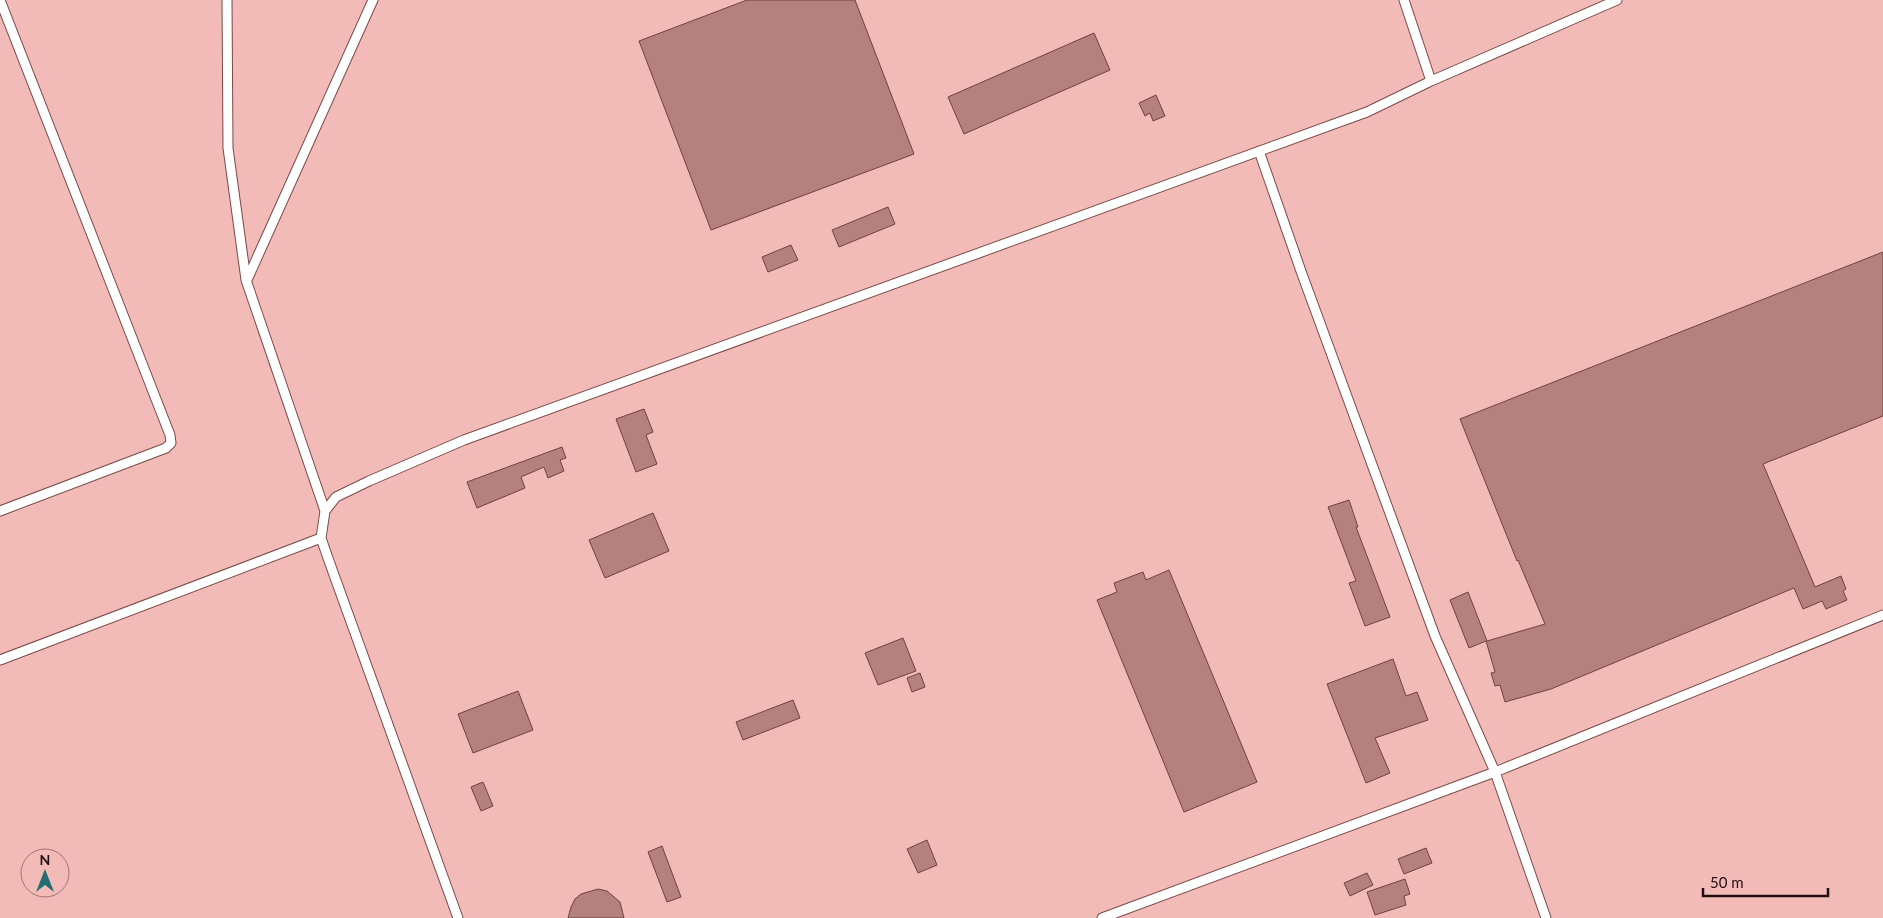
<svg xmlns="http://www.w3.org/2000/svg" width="1883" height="918" font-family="Lato,sans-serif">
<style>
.building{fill:#b5817f;stroke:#704140}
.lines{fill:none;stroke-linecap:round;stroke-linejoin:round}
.lane-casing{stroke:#794a48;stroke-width:11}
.lane{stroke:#fff;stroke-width:9}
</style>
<rect width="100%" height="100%" fill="#f3bbb8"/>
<path class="building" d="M747,0H855L914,154L711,230L639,41Z
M1094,33L1110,70L964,134L948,97Z
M1156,95L1165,116L1153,121L1150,113L1145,116L1139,103Z
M888,207L895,224L839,247L832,230Z
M791,245L798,260L768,272L762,257Z
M1883,252V416L1763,464L1815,587L1841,576L1846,589L1843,591L1847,600L1826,609L1822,601L1803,609L1794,588L1551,689L1505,702L1500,685L1495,686L1491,673L1495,672L1486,641L1469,648L1450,600L1468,592L1487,641L1545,624L1518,560L1517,561L1460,419Z
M644,409L653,432L646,435L657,464L636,472L616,419Z
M562,447L566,458L560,460L564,471L548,478L544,467L521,477L525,488L477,508L467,482Z
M1349,500L1358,527H1356L1390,617L1365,626L1349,583L1356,581L1328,507Z
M653,513L669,551L605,578L589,540Z
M1169,570L1257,782L1184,812L1097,600L1117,592L1114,583L1143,572L1146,580Z
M903,638L916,671L878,685L865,653Z
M1393,659L1406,696L1417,692L1428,720L1375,738L1390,773L1366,783L1327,684Z
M920,673L925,687L912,692L907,678Z
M518,691L533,730L473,753L458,714Z
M793,700L800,718L743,740L736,722Z
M483,782L493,806L481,811L471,787Z
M927,840L937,865L918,873L907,849Z
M662,846L681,897L667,902L648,852Z
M1426,848L1432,863L1404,874L1398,859Z
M1367,873L1373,885L1350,896L1344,883Z
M1405,879L1410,894L1404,896L1406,905L1375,915L1367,892Z
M598,889L607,891L620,902L624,918H568L571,907L575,899L581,894Z"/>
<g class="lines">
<g class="lane-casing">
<path id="lane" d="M227,0L228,148L246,280L325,511L321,538L329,561L458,918
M1404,0L1431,81
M1259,151L1302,274L1435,636L1495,772L1546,918
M247,280L373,0
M0,511L166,448L171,443L170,435L0,0
M325,511L336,497L369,481L464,440L1367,112L1431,81L1617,0
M0,660L321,538
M1102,918L1495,772L1883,615"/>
</g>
<use href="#lane" class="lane"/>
</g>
<g transform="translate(45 873)"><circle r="24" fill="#f3bbb8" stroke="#9f7674"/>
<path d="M0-4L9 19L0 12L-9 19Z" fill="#226d72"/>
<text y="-8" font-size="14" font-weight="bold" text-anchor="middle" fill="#220e0e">N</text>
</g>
<path d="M1703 888v8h125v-8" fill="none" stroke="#220e0e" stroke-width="2.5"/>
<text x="1710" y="888" font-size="15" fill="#220e0e" stroke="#f3bbb8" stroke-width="4" paint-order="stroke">50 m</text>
</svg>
